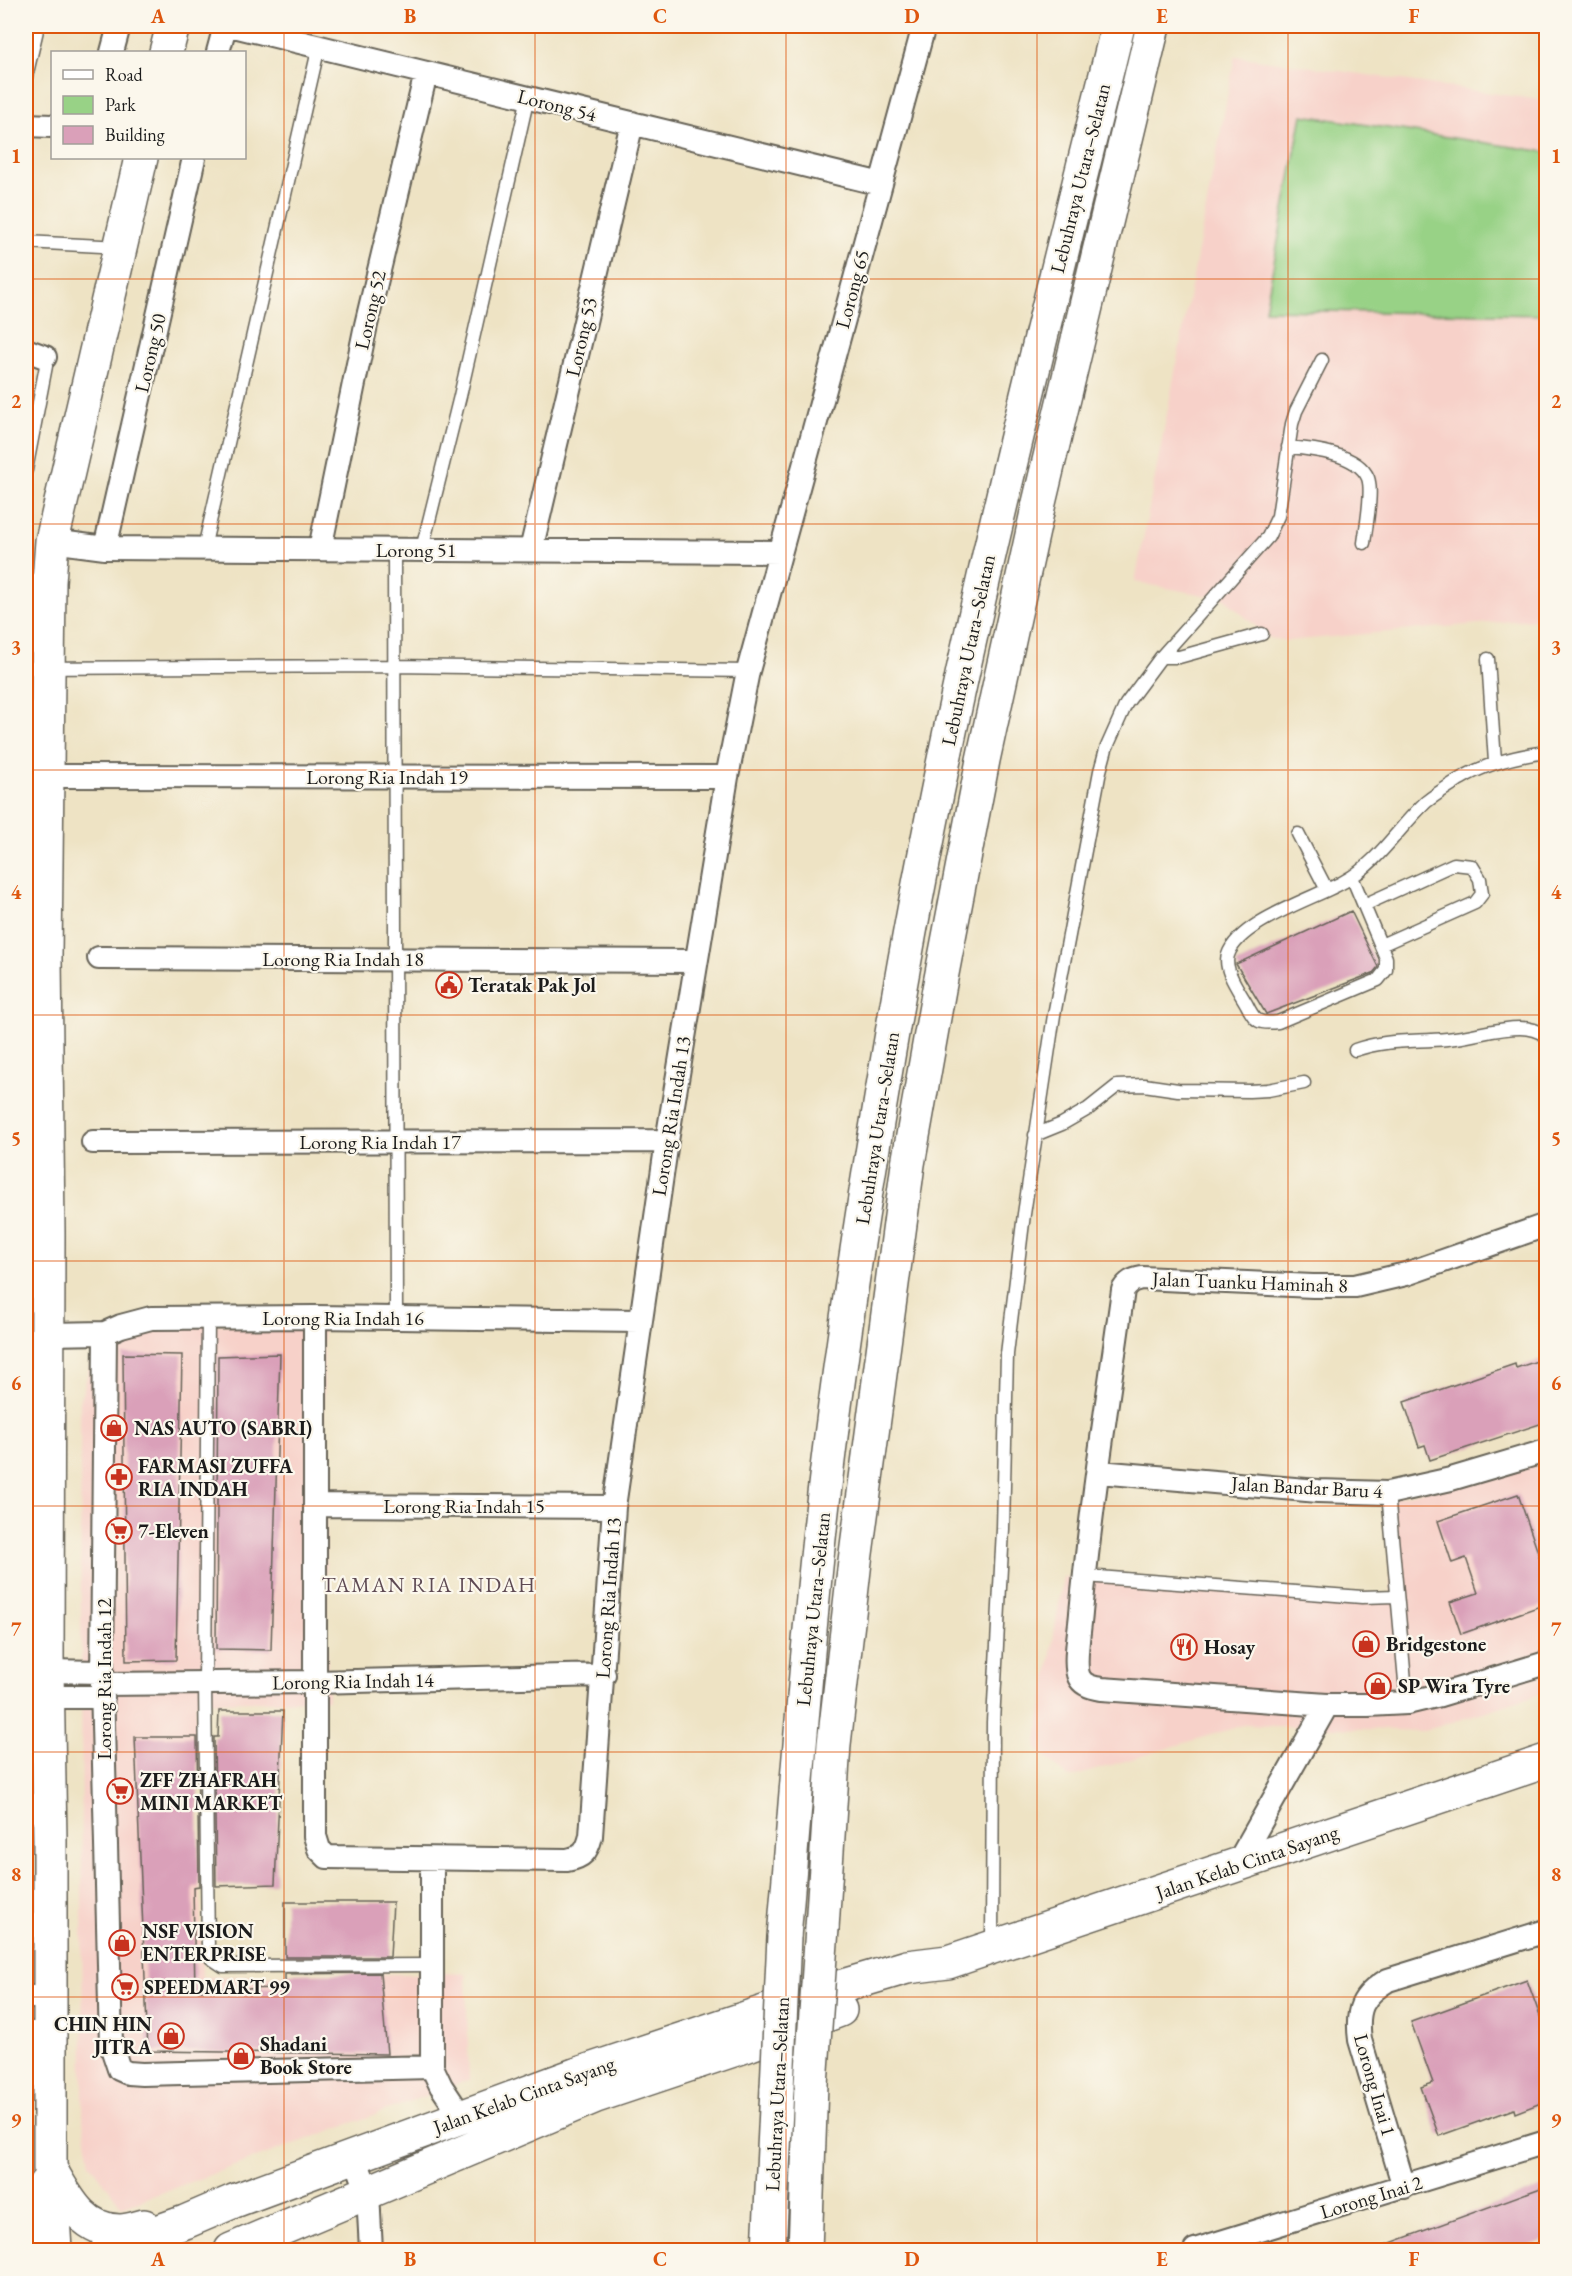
<svg xmlns="http://www.w3.org/2000/svg" width="1572" height="2276" font-family="'EB Garamond',serif">
<style>
.built{fill:#f7d1c9}
.green{fill:#98d286;stroke:#5a7751;stroke-width:1.5}
.building{fill:#daa0b9}
.lines{fill:none;stroke-linecap:round;stroke-linejoin:round}
.lane-casing{stroke:#666257;stroke-width:15}
.street-casing{stroke:#666257;stroke-width:26}
.secondary-casing{stroke:#666257;stroke-width:36}
.highway-casing{stroke:#666257;stroke-width:36}
.lane{stroke:#fff;stroke-width:12}
.street{stroke:#fff;stroke-width:22}
.secondary{stroke:#fff;stroke-width:33}
.highway{stroke:#fff;stroke-width:33}
.highway-bridge-casing{stroke:#666257;stroke-width:36;stroke-linecap:butt}
.highway-bridge{stroke:#fff;stroke-width:33}
.grid{fill:none;stroke:#de560d;stroke-width:1.5;stroke-opacity:0.55}
.labels{text-anchor:middle;dominant-baseline:central;stroke-width:4.5;stroke-linejoin:round;paint-order:stroke}
.street-label{font-size:20px;fill:#1c1c1c;stroke:#fbf7ec}
.poi-label{font-size:20px;font-weight:bold;fill:#1c1c1c;stroke:#fbf7ec;text-anchor:start}
.neighbourhood-label{font-size:21px;letter-spacing:1.5px;fill:#5e4a53;stroke:#fbf7ec}
.neatline{fill:none;stroke:#de560d;stroke-width:2}
.grid-label{font-size:20px;text-anchor:middle;font-weight:bold;fill:#de560d}
</style>
<rect width="100%" height="100%" fill="#fbf7ec"/>
<filter id="ink" filterUnits="userSpaceOnUse"><feTurbulence type="fractalNoise" baseFrequency=".0167" numOctaves="2"/><feDisplacementMap in="SourceGraphic" scale="12" xChannelSelector="R" yChannelSelector="G"/><feConvolveMatrix kernelMatrix="1 2 1 2 8 2 1 2 1" color-interpolation-filters="sRGB"/></filter>
<filter id="wash" filterUnits="userSpaceOnUse"><feTurbulence type="fractalNoise" baseFrequency=".008" numOctaves="4" result="noise"/><feDisplacementMap in="SourceGraphic" scale="24" xChannelSelector="R" yChannelSelector="G"/><feGaussianBlur stdDeviation="1.35" result="paint"/><feColorMatrix in="noise" values="0 0 0 0 0 0 0 0 0 0 0 0 0 0 0 0 0 1.4 0 .05"/><feComposite in="paint" operator="in"/></filter>
<g filter="url(#wash)">
<rect width="100%" height="100%" fill="#eee3c4"/>
<path class="built" d="M1235,56L1546,101V618L1287,641L1269,638L1225,599L1135,582Z
M323,1324L328,1700L196,1702L202,1977L466,1973L469,2080L122,2207L90,2163L83,2122L80,1402L91,1361L154,1325Z
M1546,1457V1692L1424,1731L1244,1725L1069,1778L1036,1748L1063,1577L1392,1601L1386,1501Z"/>
<path class="green" d="M1302,115L1546,152V315L1265,310Z"/>
<g id="blocks">
<path class="building" d="M1351,911L1378,967L1373,973L1266,1014L1236,964Z
M123,1354L182,1355L176,1660L126,1661Z
M280,1354L271,1650L216,1649L218,1356Z
M1546,1358V1422L1430,1460L1425,1445L1419,1447L1404,1402L1515,1364L1516,1368Z
M1518,1494L1546,1576V1604L1461,1634L1450,1602L1478,1593L1466,1558L1452,1563L1438,1521Z
M219,1711H283L275,1884L216,1886L214,1737H218Z
M135,1737H197L199,1886L193,1887L195,1990L285,1988V1974L380,1973L387,2054L148,2051Z
M285,1902H393L390,1957H285Z
M1527,1980L1546,2033V2101L1515,2113L1514,2109L1439,2136L1421,2087L1433,2083L1411,2022Z
M1546,2186V2240L1519,2250H1375L1374,2249Z"/>
</g>
</g>
<g filter="url(#ink)">
<use href="#blocks" fill-opacity="0" stroke="#666257" stroke-width="1.5"/>
<g class="lines">
<g class="lane-casing">
<path id="lane" d="M26,77L38,26
M26,242L120,247
M1288,447C1311,449 1358,453 1368,478C1373,492 1366,527 1364,543
M26,470L46,366L45,357
M204,548L319,46
M394,549L396,1318
M422,549L460,396L528,97
M1161,657H1179L1262,634
M1488,659L1495,762
M26,668L394,666L748,671
M1298,834L1327,890
M1352,877L1386,958V970L1378,980L1278,1022C1259,1024 1255,1022 1247,1005C1240,992 1223,970 1228,955C1239,921 1316,898 1345,881C1379,862 1398,828 1426,802C1436,794 1449,786 1460,779C1487,763 1516,756 1546,752
M1364,905L1454,864L1472,866L1480,879L1482,894L1475,903L1381,945
M1355,1050C1386,1039 1415,1042 1447,1039C1472,1037 1495,1028 1520,1028C1530,1028 1539,1031 1546,1036
M1035,1135L1062,1124L1088,1109L1117,1086L1144,1085L1178,1090L1249,1091L1268,1090L1304,1083
M208,1318L205,1683L208,1950L211,1958L223,1966L431,1965
M1388,1493L1407,1703
M1085,1576L1362,1597L1397,1596
M26,1756H48
M992,1945L993,1722L1003,1529L1007,1354L1024,1214L1054,1015L1100,771L1106,749L1126,704L1161,657L1268,537L1278,516L1292,424L1296,411L1322,360"/>
</g>
<g class="street-casing">
<path id="street" d="M234,26L881,184
M112,52L119,26
M218,52L225,26
M26,125L52,126
M26,350L45,357
M52,541L105,548L780,552
M105,548L194,158
M320,549L366,325L426,73
M531,550L632,123
M47,776L727,777
M99,958L695,961
M93,1142L667,1141
M1546,1225L1406,1274L1355,1286H1313L1142,1278C1132,1280 1128,1282 1123,1290C1108,1398 1091,1505 1081,1613C1080,1629 1073,1664 1079,1677C1083,1686 1094,1688 1102,1689L1327,1705H1368L1407,1703L1440,1695L1546,1663
M315,1317V1836L319,1849L327,1857L567,1860C583,1857 587,1852 591,1836L614,1507L667,1141L727,777L748,671L924,26
M105,1333L102,1684L111,2045L119,2069L128,2073L142,2074L432,2067
M48,1334L105,1333L121,1326L151,1318L315,1317L640,1321
M1099,1472L1318,1491L1388,1493L1451,1479L1546,1451
M315,1505L614,1507
M47,1671L102,1672
M102,1684L315,1682L604,1675
M48,1697H103
M432,1859V2067L441,2086L461,2116
M1236,1866L1327,1705
M26,1997H50
M26,2033H49
M355,2157L368,2193L371,2250
M1404,2187L1360,2040C1356,2010 1361,1996 1388,1980L1546,1931
M1195,2250L1546,2142"/>
</g>
<g class="secondary-casing">
<path id="secondary" d="M166,52L173,26
M52,2172C68,2200 84,2231 120,2231C128,2231 136,2228 144,2226
M26,2244L45,2184
M55,2250L50,2168V1840L47,1671L48,1233L45,958L49,582L52,541L141,158
M107,2250L185,2222L234,2201L575,2075L836,1988L907,1967L948,1962L1546,1761
M231,2250L596,2096L745,2046L840,2010"/>
</g>
<g class="highway-casing">
<path id="highway" d="M822,1928L834,1744L855,1561L908,1164L939,989L983,760L1039,503L1153,26
M784,1937C795,1810 804,1684 817,1557C837,1366 867,1176 900,987C957,663 1039,345 1118,26
M769,2250L777,2088
M805,2250L811,2084"/>
</g>
<use href="#lane" class="lane"/>
<use href="#street" class="street"/>
<use href="#secondary" class="secondary"/>
<use href="#highway" class="highway"/>
<g class="highway-bridge-casing">
<path id="highway-bridge" d="M811,2084L822,1928
M777,2088L784,1937"/>
</g>
<use href="#highway-bridge" class="highway-bridge"/>
</g>
</g>
<path class="grid" d="M284,26V2250M535,26V2250M786,26V2250M1037,26V2250M1288,26V2250M26,279H1546M26,524H1546M26,770H1546M26,1015H1546M26,1261H1546M26,1506H1546M26,1752H1546M26,1997H1546"/>
<defs>
<g id="civic-ring" transform="scale(1.35)"><circle r="9.5" fill="#fbf7ec" stroke="#c8321e" stroke-width="1.5"/><path d="M-.6-6.5H3V-4.5H.6V-3L4-1V1h2V6H-6V1h2V-1L-.6-3ZM-1.2 2.5V6h2.4V2.5Z" fill="#c8321e"/></g>
<g id="shop-ring" transform="scale(1.35)"><circle r="9.5" fill="#fbf7ec" stroke="#c8321e" stroke-width="1.5"/><path d="M-5-2.5h2.3a2.7 3.5 0 0 1 5.4 0H5L5.5 6h-11ZM-1.5-2.5h3a1.5 2.3 0 0 0-3 0Z" fill="#c8321e"/></g>
<g id="pharmacy-ring" transform="scale(1.35)"><circle r="9.5" fill="#fbf7ec" stroke="#c8321e" stroke-width="1.5"/><path d="M-2-6h4v4h4v4h-4v4h-4v-4h-4v-4h4Z" fill="#c8321e"/></g>
<g id="supermarket-ring" transform="scale(1.35)"><circle r="9.5" fill="#fbf7ec" stroke="#c8321e" stroke-width="1.5"/><path d="M-6-5.5h2.5l.6 2H6L4.5 2H-2.5L-4.4-4H-6ZM-1.5 3.2a1.3 1.3 0 1 0 .1 0ZM3 3.2a1.3 1.3 0 1 0 .1 0Z" fill="#c8321e"/></g>
<g id="restaurant-ring" transform="scale(1.35)"><circle r="9.5" fill="#fbf7ec" stroke="#c8321e" stroke-width="1.5"/><path d="M-5-6h1v4h1v-4h1v4h1v-4h1v5L-1.5 .5V6h-2V.5L-5-1ZM5-6V6H3V1.5H1.5Q1.5-4 5-6Z" fill="#c8321e"/></g>
</defs>
<g fill-rule="evenodd">
<use href="#civic-ring" x="449" y="985"/>
<use href="#shop-ring" x="114" y="1428"/>
<use href="#pharmacy-ring" x="119" y="1477"/>
<use href="#supermarket-ring" x="119" y="1531"/>
<use href="#shop-ring" x="1366" y="1644"/>
<use href="#restaurant-ring" x="1184" y="1647"/>
<use href="#shop-ring" x="1378" y="1686"/>
<use href="#supermarket-ring" x="120" y="1791"/>
<use href="#shop-ring" x="122" y="1943"/>
<use href="#supermarket-ring" x="125" y="1987"/>
<use href="#shop-ring" x="171" y="2036"/>
<use href="#shop-ring" x="241" y="2056"/>
</g>
<g class="labels">
<g class="street-label">
<text transform="translate(557 105) rotate(14)">Lorong 54</text>
<text transform="translate(1080 178) rotate(-76)">Lebuhraya Utara–Selatan</text>
<text transform="translate(852 289) rotate(-75)">Lorong 65</text>
<text transform="translate(370 310) rotate(-77)">Lorong 52</text>
<text transform="translate(581 337) rotate(-77)">Lorong 53</text>
<text transform="translate(150 353) rotate(-77)">Lorong 50</text>
<text x="416" y="550">Lorong 51</text>
<text transform="translate(968 650) rotate(-78)">Lebuhraya Utara–Selatan</text>
<text x="387" y="777">Lorong Ria Indah 19</text>
<text x="343" y="959">Lorong Ria Indah 18</text>
<text transform="translate(671 1116) rotate(-81)">Lorong Ria Indah 13</text>
<text transform="translate(877 1128) rotate(-81)">Lebuhraya Utara–Selatan</text>
<text x="380" y="1142">Lorong Ria Indah 17</text>
<text transform="translate(1250 1282) rotate(2)">Jalan Tuanku Haminah 8</text>
<text x="343" y="1318">Lorong Ria Indah 16</text>
<text transform="translate(1307 1487) rotate(3)">Jalan Bandar Baru 4</text>
<text x="464" y="1506">Lorong Ria Indah 15</text>
<text transform="translate(608 1598) rotate(-86)">Lorong Ria Indah 13</text>
<text transform="translate(813 1609) rotate(-84)">Lebuhraya Utara–Selatan</text>
<text transform="translate(104 1679) rotate(-90)">Lorong Ria Indah 12</text>
<text transform="translate(353 1681) rotate(-1)">Lorong Ria Indah 14</text>
<text transform="translate(1247 1862) rotate(-19)">Jalan Kelab Cinta Sayang</text>
<text transform="translate(1375 2085) rotate(74)">Lorong Inai 1</text>
<text transform="translate(777 2094) rotate(-87)">Lebuhraya Utara–Selatan</text>
<text transform="translate(524 2095) rotate(-20)">Jalan Kelab Cinta Sayang</text>
<text transform="translate(1371 2197) rotate(-17)">Lorong Inai 2</text>
</g>
<g class="poi-label">
<text x="468" y="985">Teratak Pak Jol</text>
<text x="134" y="1428">NAS AUTO (SABRI)</text>
<text x="138" y="1466">FARMASI ZUFFA<tspan x="138" dy="23">RIA INDAH</tspan></text>
<text x="138" y="1531">7-Eleven</text>
<text x="1386" y="1644">Bridgestone</text>
<text x="1204" y="1647">Hosay</text>
<text x="1398" y="1686">SP Wira Tyre</text>
<text x="140" y="1780">ZFF ZHAFRAH<tspan x="140" dy="23">MINI MARKET</tspan></text>
<text x="142" y="1931">NSF VISION<tspan x="142" dy="23">ENTERPRISE</tspan></text>
<text x="144" y="1987">SPEEDMART 99</text>
<text x="152" y="2024" text-anchor="end">CHIN HIN<tspan x="152" dy="23">JITRA</tspan></text>
<text x="260" y="2044">Shadani<tspan x="260" dy="23">Book Store</tspan></text>
</g>
<g class="neighbourhood-label">
<text x="429" y="1584">TAMAN RIA INDAH</text>
</g>
</g>
<rect width="1572" height="2276" fill="none" stroke="#fbf7ec" stroke-width="66"/>
<rect x="51" y="51" width="195" height="108" fill="#fbf7ec" stroke="#a29f99" stroke-width="1.5"/>
<rect x="63" y="70" width="30" height="9" fill="#ffffff" stroke="#a29f99" stroke-width="1.5"/>
<text x="105" y="81" font-size="18" fill="#1c1c1c">Road</text>
<rect x="63" y="96" width="30" height="18" fill="#98d286" stroke="#a29f99" stroke-width="1.5"/>
<text x="105" y="111" font-size="18" fill="#1c1c1c">Park</text>
<rect x="63" y="126" width="30" height="18" fill="#daa0b9" stroke="#a29f99" stroke-width="1.5"/>
<text x="105" y="141" font-size="18" fill="#1c1c1c">Building</text>
<rect x="33" y="33" width="1506" height="2210" class="neatline"/>
<g class="grid-label">
<text x="158" y="23">A</text>
<text x="410" y="23">B</text>
<text x="660" y="23">C</text>
<text x="912" y="23">D</text>
<text x="1162" y="23">E</text>
<text x="1414" y="23">F</text>
<text x="16" y="163">1</text>
<text x="1556" y="163">1</text>
<text x="16" y="408">2</text>
<text x="1556" y="408">2</text>
<text x="16" y="654">3</text>
<text x="1556" y="654">3</text>
<text x="16" y="899">4</text>
<text x="1556" y="899">4</text>
<text x="16" y="1145">5</text>
<text x="1556" y="1145">5</text>
<text x="16" y="1390">6</text>
<text x="1556" y="1390">6</text>
<text x="16" y="1636">7</text>
<text x="1556" y="1636">7</text>
<text x="16" y="1881">8</text>
<text x="1556" y="1881">8</text>
<text x="16" y="2127">9</text>
<text x="1556" y="2127">9</text>
<text x="158" y="2266">A</text>
<text x="410" y="2266">B</text>
<text x="660" y="2266">C</text>
<text x="912" y="2266">D</text>
<text x="1162" y="2266">E</text>
<text x="1414" y="2266">F</text>
</g>
</svg>
